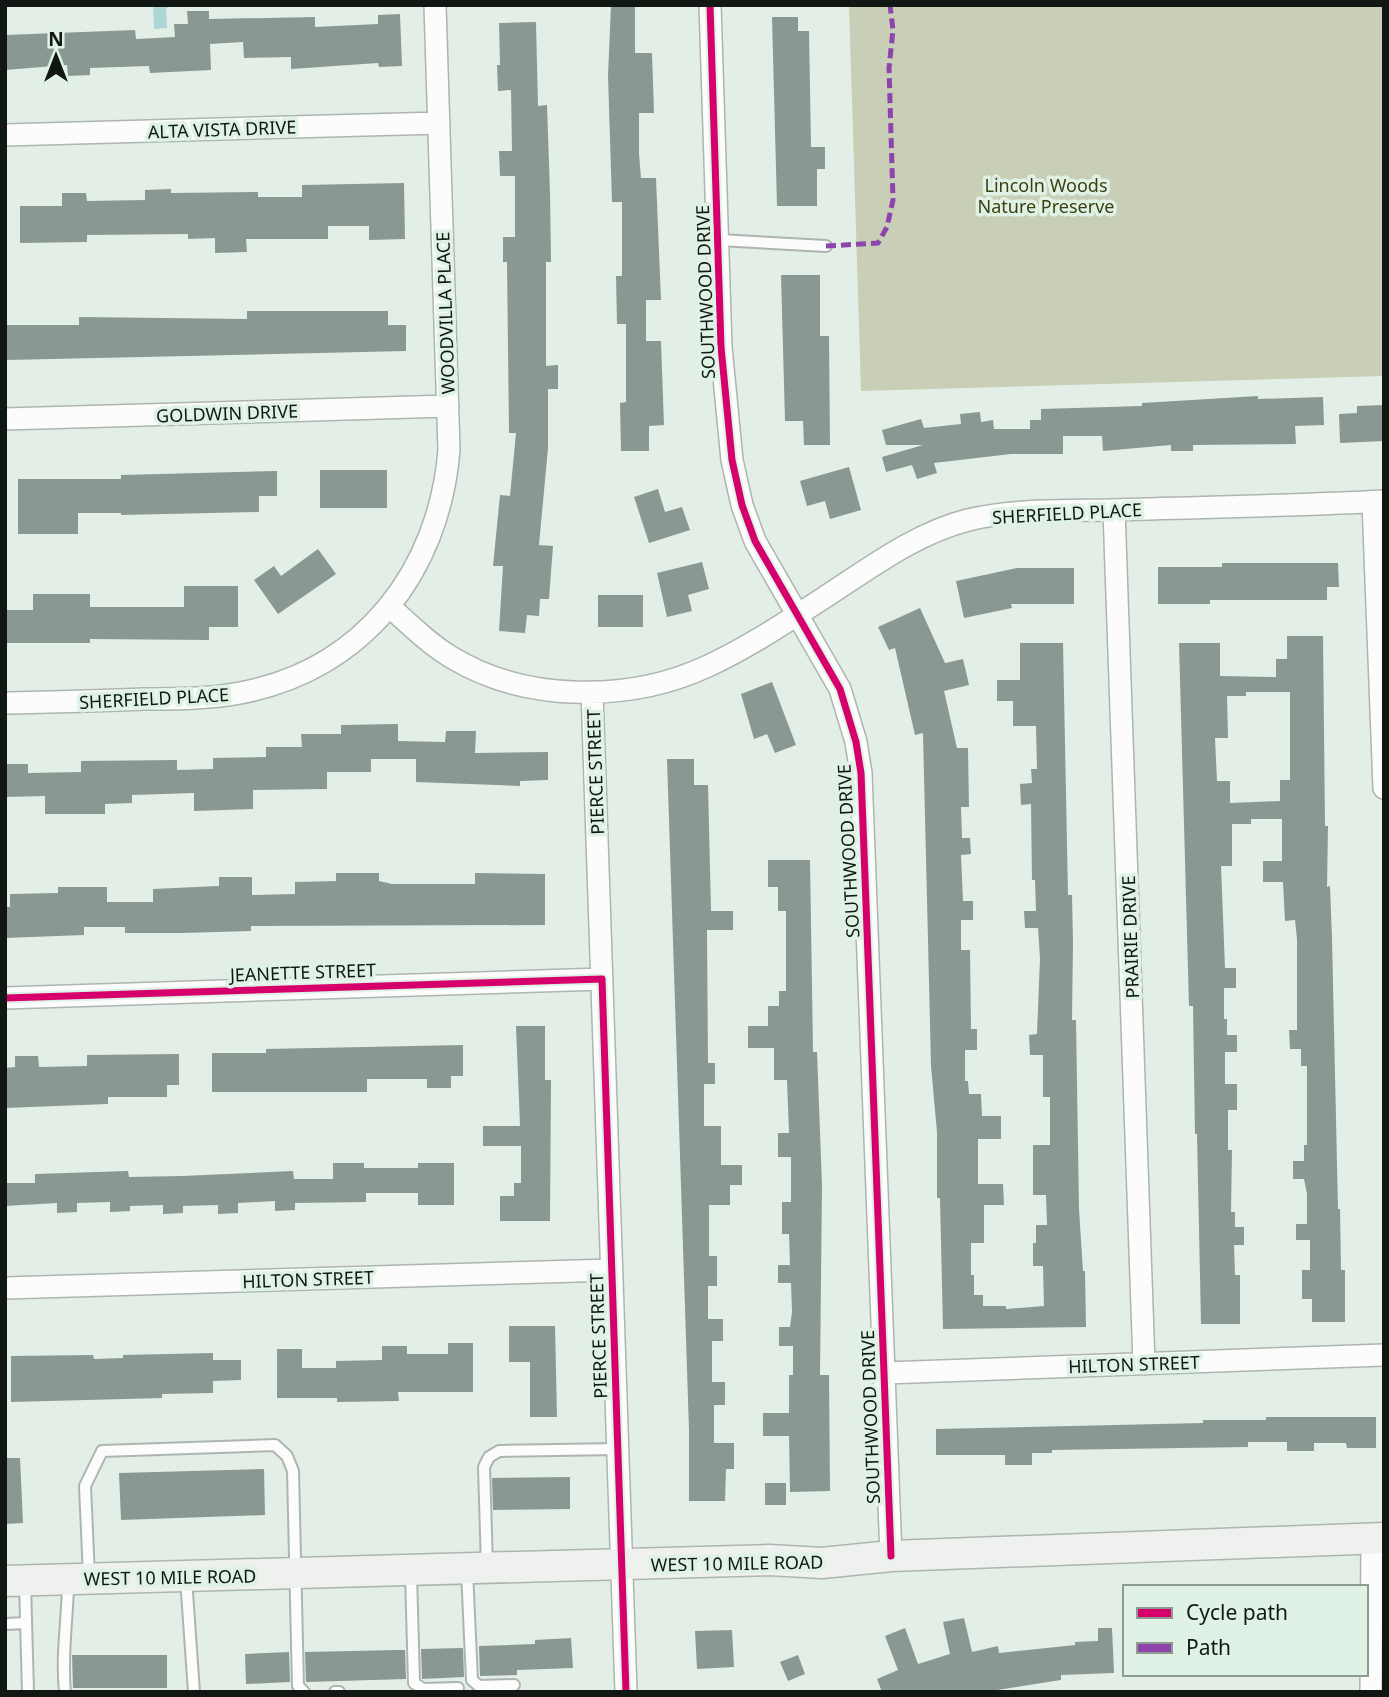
<svg xmlns="http://www.w3.org/2000/svg" width="1389" height="1697" font-family="'Noto Sans',sans-serif">
<style>
.forest{fill:#c8cfb6}
.water{fill:#aed6d4}
.building{fill:#8a9893;fill-rule:evenodd}
.lines{fill:none;stroke-linecap:round;stroke-linejoin:round}
.lane-casing{stroke:#adb5af;stroke-width:14}
.street-casing{stroke:#adb5af;stroke-width:24}
.secondary-casing{stroke:#adb5af;stroke-width:33}
.lane{stroke:#fbfcfb;stroke-width:10}
.street{stroke:#fbfcfb;stroke-width:21}
.secondary{stroke:#eef1ee;stroke-width:30}
.quiet{stroke:#8e44ad;stroke-width:5;stroke-dasharray:10 5;stroke-linecap:butt}
.cycleway-casing{stroke:#dff2e5;stroke-width:11}
.cycleway{stroke:#d6006c;stroke-width:7}
.labels{text-anchor:middle;dominant-baseline:central;stroke-width:7;stroke-linejoin:round;paint-order:stroke}
.street-label{font-size:18px;fill:#111813;stroke:#dff2e5}
.park-label{font-size:18px;fill:#3c3f0f;stroke:#dff2e5}
</style>
<rect width="100%" height="100%" fill="#e3eee6"/>
<path class="forest" d="M849,5H1384V376L861,391Z"/>
<path class="water" d="M153,5H170L166,9L167,28L154,29Z"/>
<path class="building" d="M611,5H635V53H652L654,113H639V154L641,178H656L661,300H646V341H661L664,425L649,426V451H621L620,403L626,402V324H617L616,276H622V202H612L608,76Z
M187,11H209V19L315,17V27L378,24V15L400,14L402,66L379,67L378,63L291,69V57L244,58L243,42L210,44L211,70L150,73L149,66L90,68V75L68,76L67,65L5,70V35L135,30L136,39L175,37L174,24H188Z
M772,17H798V31H809L811,147H825V169H817V206H777Z
M536,22L538,106L547,105L550,193L551,262H546V366L558,365V389H548V448L539,545L553,546L549,599H540L539,616L527,615L525,633L499,631L503,566H493L500,495L510,496L516,433H509L507,262H503V237H515V176H500L499,151H512L511,90L498,91L497,65H500L499,23Z
M404,183L405,239L369,240V226H328V239H246L247,252L215,253V238L188,239V234L87,235V242L20,243V206H62V193H86L87,201L145,200V190L171,189V193L258,192V197H302V185Z
M781,275H820V336H829L830,445H804L803,421H785Z
M247,311H388V325H406V351L6,360V325H79V317L247,319Z
M1258,396V399L1323,397L1324,425L1295,426L1296,444L1193,445V451H1171V445L1103,451L1102,436H1063V454H1011L934,463L937,473L917,479L912,465L886,472L882,457L923,445H886L882,430L921,419L924,428L961,424L960,414L980,412L981,422L993,420L994,429H1030V420H1041V409L1142,406V403Z
M1384,405V441L1340,443L1339,414L1357,413V406Z
M849,467L861,510L830,519L825,501L807,506L800,481Z
M320,470H387V508H320Z
M277,471V496H259V512L121,515V513H78V534H18V479H121V475Z
M658,489L665,512L682,507L690,530L649,543L634,497Z
M318,549L336,574L278,614L254,580L274,566L281,576Z
M702,562L709,589L688,595L692,611L667,617L657,573Z
M1222,563H1338L1339,587H1327V600H1210V604H1158V567H1222Z
M1017,568H1074V604H1011L1012,608L964,618L956,581Z
M184,586H238V627H209V640L90,639V643H5V610H33V594H90V607H184Z
M598,595H643V627H598Z
M920,608L945,663L963,659L969,685L944,691L957,748H968L969,807H961L962,838H970L971,854L961,855L963,901H973V920H961V950H970L971,1029H977V1050H965V1081H968L969,1094H981L982,1116H1001V1139H978V1184H1003L1004,1205H984V1243H971V1275H974V1295H983V1306H1006V1309L1044,1306L1043,1266H1033V1243H1036V1225H1047L1046,1195H1033V1145H1050V1097H1043V1055H1030L1029,1035L1037,1034L1040,958L1038,928H1025L1024,911H1036L1035,880H1032L1031,804L1021,805L1020,784L1032,783L1031,769H1037L1036,726H1013V701H997V680H1020V643H1063L1068,895H1072L1073,943L1072,1020H1076L1079,1209L1083,1271H1085L1086,1327L943,1329L940,1198H937V1132L931,1066L923,733L915,735L895,648L889,650L878,627Z
M1287,636H1323L1325,826H1328L1327,887L1330,886L1332,938L1338,1209H1340L1341,1270H1345V1322H1312V1299H1302V1270H1310V1240H1296V1224H1307V1194L1304,1179H1293V1161H1304V1145H1307V1066H1301V1049H1290L1289,1030H1297V939L1295,920L1285,921L1283,882H1263V861H1282V819H1251V824H1232V866H1221L1225,968H1236V988H1224V1019H1227V1035H1237V1052H1225V1084H1237V1110H1228V1150H1232L1231,1212H1235V1227H1244V1245H1234L1235,1275H1240V1324H1201L1197,1134H1195L1193,1006H1189L1179,643H1220V676L1276,677V659H1287ZM1246,692H1290V780H1280V801L1230,803V781H1217L1215,738H1228L1227,696H1246Z
M772,682L796,745L775,753L767,734L754,739L741,694Z
M398,724V741L445,742L446,731H476L475,753L548,752V780L520,781V786L416,782V759H371V772H327V789L253,790V809L194,811V793L132,795V803L105,804V814H45V796L5,797V764H28V773L81,772V761L177,760V770L213,769V758L266,757V747H302L301,734H341V725Z
M667,759H694V785H708L711,911H733V930H707L708,1063H715V1084H704V1126H721V1165H742V1185H730V1205H709V1256H717V1286H708V1319H723V1341H712V1382H725V1405H714V1443H734V1469H726L725,1501H689V1430Z
M768,860H810L813,1052H817L822,1185L820,1375H829L830,1491L790,1492L789,1436H763V1413H789V1375H793V1346H779V1327H790L792,1312L791,1283H778V1265H790L789,1234H782V1202H791V1157H778V1133H789L787,1080H774V1048H748V1026H768V1006H779V991H786V911H778V887H768Z
M336,873H379V881L392,884H475V873L545,874V925L251,926V931L182,933H125V927H84V935L5,938V907H10V894L58,893V887H107V902H153V889L219,886V877H252V895L295,894V882L336,881Z
M516,1026H545V1080H551L550,1221H500V1196H514V1183H521V1146H483V1126H520Z
M463,1045V1076H451V1088H427V1079H367V1092H212V1053H266V1049Z
M179,1054V1085H167V1097H108V1104L5,1108V1068L15,1067V1056H38L39,1067L87,1066V1055Z
M333,1163H364V1168H418V1163H454V1205H418V1193H366V1202L295,1203V1210L275,1211V1201L238,1203V1213L218,1214V1205L183,1206V1213L163,1214V1205L130,1206V1211L110,1212V1202L77,1203V1212L57,1213V1203L5,1206V1183H35V1174L128,1171L129,1177L182,1176L293,1171L294,1179H333Z
M509,1326H555L557,1417H530V1362H509Z
M448,1343H473V1392H398L399,1401L337,1402V1398H277V1349H302V1368H336V1361L382,1360V1346H407V1354H448Z
M213,1353V1360H241V1380L213,1381V1393L162,1394V1398L11,1402V1356L93,1355L94,1359L123,1358V1355Z
M1266,1417H1376V1448H1347L1346,1443H1314V1451H1287V1442H1248V1447L1052,1450V1453H1032V1465H1005V1455H936V1429L1203,1423V1420H1266Z
M5,1458H20L23,1523L5,1524Z
M264,1469L265,1515L121,1520L119,1473Z
M570,1477V1509L493,1510L492,1478Z
M765,1483H786V1505H765Z
M964,1618L972,1652L998,1646L999,1653L1075,1645V1642L1098,1641V1628H1112L1114,1673L1061,1675V1680L985,1692H882L877,1679L898,1670L885,1636L905,1628L918,1664L950,1654L943,1622Z
M732,1630L734,1667L697,1669L695,1631Z
M571,1638L573,1668L517,1670V1675L480,1676L479,1646L535,1644V1640Z
M463,1648L464,1677L422,1679L421,1649Z
M398,1650H405L406,1679L306,1682L305,1652Z
M289,1652L290,1682L246,1684L245,1654Z
M72,1655H167V1688H73Z
M798,1655L805,1674L788,1681L780,1662Z"/>
<g class="lines">
<g class="lane-casing">
<path id="lane" d="M719,240L826,246
M487,1567L484,1467L489,1457L499,1451L618,1449
M467,1571L472,1680L479,1686L514,1685
M411,1573L414,1683L423,1689L458,1688
M89,1576L85,1486L102,1451L275,1445L287,1456L293,1471L298,1686L304,1692
M186,1578L194,1692
M25,1583L28,1692
M5,1624L26,1623
M65,1692C61,1654 68,1618 68,1580
M335,1692H339"/>
</g>
<g class="street-casing">
<path id="street" d="M710,5L721,347L732,460L742,505L755,541L840,689L856,742L861,773L891,1556
M5,135L439,123
M5,419L448,406
M1373,502L1384,788
M1114,510L1144,1364
M389,606C409,624 428,643 451,657C526,703 631,702 708,666C747,648 783,624 819,601C866,571 913,534 968,520C1015,509 1064,511 1112,510C1202,507 1293,506 1384,501
M592,692L626,1692
M5,703C51,702 98,701 144,699C175,699 208,699 240,693C363,670 439,572 449,450L435,5
M5,998L602,979
M5,1288L611,1270
M885,1373L1384,1355
M1371,1692L1372,1538"/>
</g>
<g class="secondary-casing">
<path id="secondary" d="M5,1581L769,1560L822,1563L891,1556L1384,1538"/>
</g>
<use href="#lane" class="lane"/>
<use href="#street" class="street"/>
<use href="#secondary" class="secondary"/>
<path class="quiet" d="M826,246L878,243L887,227L893,200L889,68L893,30L890,5"/>
<g class="cycleway-casing">
<path id="cycleway" d="M710,5L721,347L732,460L742,505L755,541L840,689L856,742L861,773L891,1556
M5,998L602,979L626,1692"/>
</g>
<use href="#cycleway" class="cycleway"/>
</g>
<g class="labels">
<g class="street-label">
<text transform="translate(222 129) rotate(-2)">ALTA VISTA DRIVE</text>
<text transform="translate(705 292) rotate(-92)">SOUTHWOOD DRIVE</text>
<text transform="translate(445 313) rotate(-92)">WOODVILLA PLACE</text>
<text transform="translate(227 413) rotate(-2)">GOLDWIN DRIVE</text>
<text transform="translate(1067 513) rotate(-3)">SHERFIELD PLACE</text>
<text transform="translate(154 698) rotate(-3)">SHERFIELD PLACE</text>
<text transform="translate(595 772) rotate(-92)">PIERCE STREET</text>
<text transform="translate(848 851) rotate(-93)">SOUTHWOOD DRIVE</text>
<text transform="translate(1130 937) rotate(-92)">PRAIRIE DRIVE</text>
<text transform="translate(303 972) rotate(-2)">JEANETTE STREET</text>
<text transform="translate(308 1279) rotate(-2)">HILTON STREET</text>
<text transform="translate(598 1336) rotate(-92)">PIERCE STREET</text>
<text transform="translate(1134 1364) rotate(-2)">HILTON STREET</text>
<text transform="translate(870 1417) rotate(-92)">SOUTHWOOD DRIVE</text>
<text transform="translate(737 1563) rotate(-1)">WEST 10 MILE ROAD</text>
<text transform="translate(170 1577) rotate(-1)">WEST 10 MILE ROAD</text>
</g>
<g class="park-label">
<text x="1046" y="185">Lincoln Woods<tspan x="1046" dy="21">Nature Preserve</tspan></text>
</g>
</g>
<rect width="1389" height="1697" fill="none" stroke="#111813" stroke-width="14"/>
<rect x="1123" y="1585" width="245" height="91" fill="#dff2e5" stroke="#8d9b91" stroke-width="2"/>
<rect x="1137" y="1608" width="35" height="10" fill="#d6006c" stroke="#8d9b91" stroke-width="2"/>
<text x="1186" y="1620" font-size="21" fill="#111813">Cycle path</text>
<rect x="1137" y="1643" width="35" height="10" fill="#8e44ad" stroke="#8d9b91" stroke-width="2"/>
<text x="1186" y="1655" font-size="21" fill="#111813">Path</text>
<g transform="translate(56 56)" stroke="#dff2e5" stroke-width="5" paint-order="stroke">
<path d="M0-5L12 26L0 18L-12 26Z" fill="#111813"/>
<text y="-10" font-size="19" font-weight="bold" text-anchor="middle" fill="#111813">N</text>
</g>
</svg>
